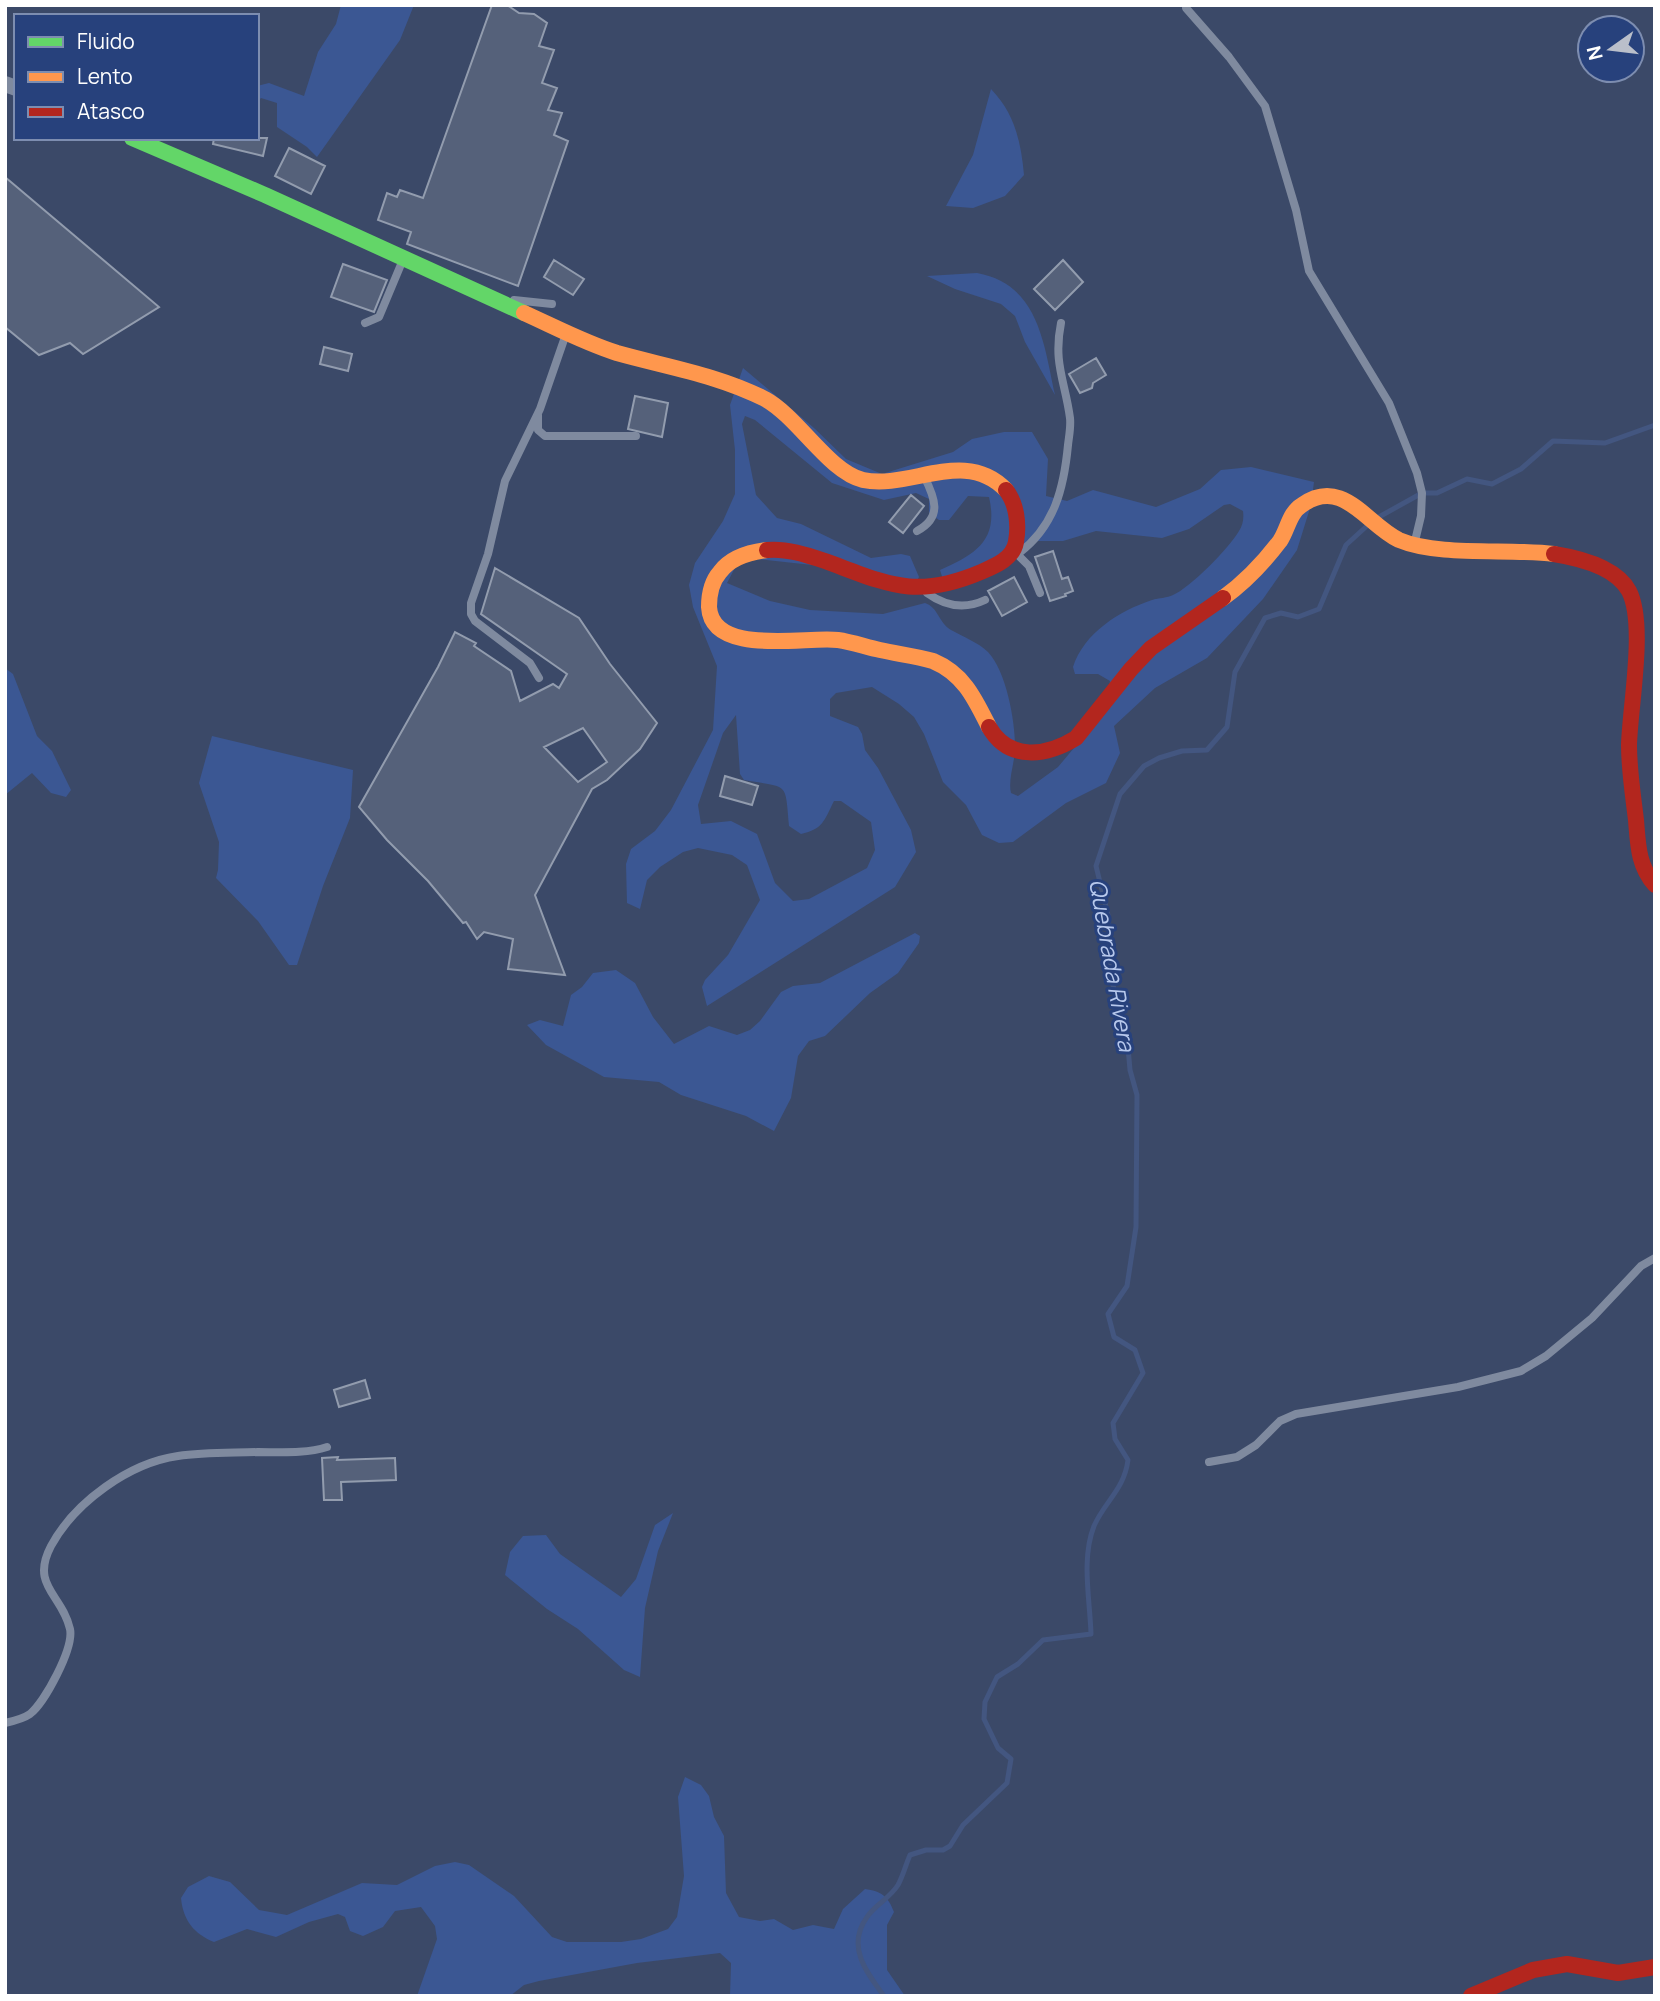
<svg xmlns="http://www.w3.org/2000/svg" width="1660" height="2001" font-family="Manrope,sans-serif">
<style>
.green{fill:#3b5793;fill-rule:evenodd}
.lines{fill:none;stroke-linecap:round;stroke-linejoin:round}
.stream{stroke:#435680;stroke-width:5}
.building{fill:#55617a;stroke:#929cae;stroke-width:2;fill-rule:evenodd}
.lane{stroke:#7f8a9f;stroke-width:8}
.street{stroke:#7f8a9f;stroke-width:16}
.fast{stroke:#63d668;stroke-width:16}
.slow{stroke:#ff974d;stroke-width:16}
.jam{stroke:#b3261e;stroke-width:16}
.labels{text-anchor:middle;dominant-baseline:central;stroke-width:6;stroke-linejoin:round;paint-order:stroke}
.water-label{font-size:23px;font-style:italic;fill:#b7c8ec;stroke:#27417c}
</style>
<rect width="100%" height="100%" fill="#3b4968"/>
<path class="green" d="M341,5H414L400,40L317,157L307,147L277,127V103L261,98L257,102V86L269,83L304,96L318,52L336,24Z
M991,89C1015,114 1021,142 1024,175L1005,196L973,208L946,206L973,155Z
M977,273C1039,284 1044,345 1055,395L1025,342L1015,316L1001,304L955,289L927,276Z
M743,368L814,428L846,459L882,474L953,452L972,439L1004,432H1032L1048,459L1046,496L1067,501L1093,490L1156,507L1200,489L1221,470L1251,467L1314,482L1311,505L1297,550L1263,599L1207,658L1155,688L1114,726L1120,753L1106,783L1066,803L1013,842L999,843L982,835L966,805L943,782L924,734L914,717L899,704L872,687L836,693L830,699V716L858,727L862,734L865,750L878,768L911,830L916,852L895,887L707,1006L702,987L705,980L728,955L760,900L747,865L732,855L698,848L683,852L660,867L647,880L640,909L627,903L626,864L631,849L655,831L671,810L713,730L717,666L693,607L689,585L695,563L723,521L735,494V450L730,405ZM745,416L755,420L832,483L884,500L916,493L929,499V513L939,520H949L968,496L989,497C999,540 976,554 940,570L946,589L1035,541H1063L1096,531L1162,538L1189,529L1224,505L1230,504L1243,511C1244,518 1243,525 1239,531C1230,547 1190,588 1173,595C1167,598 1159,598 1152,600C1119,611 1084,633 1073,667L1075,674H1098L1110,681L1105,711L1058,767L1018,796L1011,793C1008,781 1014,764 1015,751C1016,725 1007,672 988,652C979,643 962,636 951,630C939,623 938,607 925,603L883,614L810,610L770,601L727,583L736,566L757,559L821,566L910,594L919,577L910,556L901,554L871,558L801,524L777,518L756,495L742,424ZM736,715L740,774L744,780C789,788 785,780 789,826L801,834C823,829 824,821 834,801H841L871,822L875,850L867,868L809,899L793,901L775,883L757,834L731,821L701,824L698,805L723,733Z
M5,668L13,674L37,736L52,751L71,790L66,797L51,793L32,773L5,795Z
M212,736L353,770L350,818L323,886L297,965H289L258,921L216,878L218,870L219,842L199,783Z
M915,933L920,936L919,943L898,973L870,993L825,1036L809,1041L798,1056L791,1098L774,1131L746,1116L681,1095L659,1082L604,1077L546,1045L527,1025L540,1020L563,1026L571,995L582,987L593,973L616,970L635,983L653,1017L674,1044L709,1026L737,1035L750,1030L760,1021L781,992L793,986L820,983Z
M673,1513L658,1551L645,1608L640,1677L624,1670L578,1629L547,1609L505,1575L510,1552L523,1536L546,1535L560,1554L621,1597L636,1579L655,1525Z
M685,1777L701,1785L709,1796L714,1817L724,1836L726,1893L739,1917L760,1921L774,1919L793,1930L813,1925L834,1929L843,1909L865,1889C881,1891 888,1896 894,1912L887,1925V1970L905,1996H730L731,1963L720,1953L637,1963L539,1981L524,1985L510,1996H417L437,1939L435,1926L421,1907L395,1911L383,1927L363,1936L350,1931L345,1917L338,1914L309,1922L276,1937L247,1929L214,1942C194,1934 183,1920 181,1898L188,1887L209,1876L230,1882L259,1910L287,1915L362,1883L397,1885L435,1866L455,1862L469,1865L514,1896L552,1937L567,1942H621L641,1939L668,1929L677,1917L684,1876L678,1797Z"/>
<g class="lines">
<path class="stream" d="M1377,518L1422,493H1437L1467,479L1492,484L1521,469L1553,441L1605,443L1655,425
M884,1996C866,1972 846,1946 867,1917C875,1905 890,1898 898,1885C903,1876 906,1864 910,1855L926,1850H943L950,1846L963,1825L1007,1783L1011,1759L998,1748L984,1719L985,1702L997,1677L1018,1664L1043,1640L1091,1634C1090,1600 1081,1559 1094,1526C1105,1501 1124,1490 1128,1460L1115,1439L1113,1423L1143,1373L1135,1350L1114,1337L1108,1314L1127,1286L1136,1227L1137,1095L1130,1070L1127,1036L1111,978L1108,915L1096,866L1120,794L1144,766L1159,758L1182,751L1207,750L1227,727L1235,672L1265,618L1281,613L1298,617L1319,609L1346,545L1369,524"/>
</g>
<path class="building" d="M492,5H507L519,13L534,14L547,23L539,46L554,50L542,83L557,88L548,110L562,113L554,135L568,141L518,286L407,244L411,232L378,220L387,193L397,197L400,190L423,198Z
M214,138H267L263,156L213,144Z
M289,148L325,166L311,194L275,176Z
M5,177L159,307L83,354L70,343L39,355L5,327Z
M554,260L584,279L573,295L544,277Z
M1063,260L1083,282L1055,310L1034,289Z
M343,264L387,280L374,312L331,297Z
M324,347L352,354L348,371L320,364Z
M1096,358L1106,375L1093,383L1092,388L1080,393L1069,374Z
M635,396L668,403L662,437L628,429Z
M911,495L924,506L903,533L889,522Z
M1053,551L1062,579L1068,577L1073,591L1065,594L1066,596L1050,601L1035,557Z
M495,568L579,618L610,664L657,723L640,749L607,780L592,789L535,895L565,975L508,969L513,939L484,932L477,939L466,922L463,923L428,881L387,840L359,807L438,667L455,632L476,643L474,646L511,671L520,701L553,684L559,688L567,674L481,614ZM583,728L607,762L578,782L544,747Z
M1014,577L1027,602L1002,616L988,591Z
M725,776L758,786L752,805L720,796Z
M365,1380L370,1398L339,1407L334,1390Z
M338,1457L337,1460L395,1458L396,1480L341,1482L342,1500H324L322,1458Z"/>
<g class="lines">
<path class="lane" d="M1187,5L1186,8L1229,57L1265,106L1296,210L1309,271L1389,403L1417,473L1422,493L1421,516L1415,541
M514,300L552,304
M365,323L379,317L402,262
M538,415V430L545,436H636
M917,531C943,517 935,498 924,476
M1019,553C1055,526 1064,487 1068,445C1069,436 1071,427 1070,418C1065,381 1053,363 1061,323
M1017,554L1029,566L1040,593
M927,593C945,606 964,610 985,600
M539,678L530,663L475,621L471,614V603L488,554L505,481L540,409L566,334
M1209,1462L1237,1457L1256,1445L1280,1421L1296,1414L1458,1387L1521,1371L1546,1356L1592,1318L1641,1266L1655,1258
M5,1723C14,1721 23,1719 30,1714C45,1702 74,1648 70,1629C62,1594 30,1586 51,1546C75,1502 129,1463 178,1456C204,1452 232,1453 258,1452C280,1452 306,1454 327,1447"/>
<path class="street" d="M5,84L16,88"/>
<path class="fast" d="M132,138L265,195L524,313"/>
<path class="slow" d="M524,313C555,327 585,343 617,353C667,367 718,375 765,399C798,417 829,472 863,480C910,490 965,447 1006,490
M767,550C750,552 731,557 720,572C712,581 709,595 709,607C712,657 806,636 838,640C852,642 866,647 880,650C898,654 916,656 933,661C964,674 975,699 989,727
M1223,598C1244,583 1264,562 1280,541C1288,529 1289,513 1302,505C1343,476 1367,525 1399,540C1439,557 1510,548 1554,554"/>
<path class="jam" d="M767,550C786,548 807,555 825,561C888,584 915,600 981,572C995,566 1013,559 1016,542C1019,525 1017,504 1006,490
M1554,554C1579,558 1616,567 1629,591C1646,624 1630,706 1629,745C1629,770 1633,795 1636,820C1638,844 1638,866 1655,885
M989,727C1009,762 1047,756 1076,738L1131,669L1151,648L1223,598
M1471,1996L1533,1970L1567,1964L1618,1973L1655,1967"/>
</g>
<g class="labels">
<g class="water-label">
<text transform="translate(1113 965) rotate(80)">Quebrada Rivera</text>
</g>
</g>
<rect width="1660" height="2001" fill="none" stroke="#ffffff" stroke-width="14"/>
<rect x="14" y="14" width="245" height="126" fill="#27417c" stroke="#7d8db0" stroke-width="2"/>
<rect x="28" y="37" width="35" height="10" fill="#63d668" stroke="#7d8db0" stroke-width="2"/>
<text x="77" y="49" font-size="21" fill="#ffffff">Fluido</text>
<rect x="28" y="72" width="35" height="10" fill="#ff974d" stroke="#7d8db0" stroke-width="2"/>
<text x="77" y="84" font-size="21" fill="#ffffff">Lento</text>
<rect x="28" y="107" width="35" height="10" fill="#b3261e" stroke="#7d8db0" stroke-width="2"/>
<text x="77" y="119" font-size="21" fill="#ffffff">Atasco</text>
<g transform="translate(1611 49) rotate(256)"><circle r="33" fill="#27417c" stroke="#7d8db0" stroke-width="2"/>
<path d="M0-5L12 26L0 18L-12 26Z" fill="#babfca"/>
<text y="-10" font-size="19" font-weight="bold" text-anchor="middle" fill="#ffffff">N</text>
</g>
</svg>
